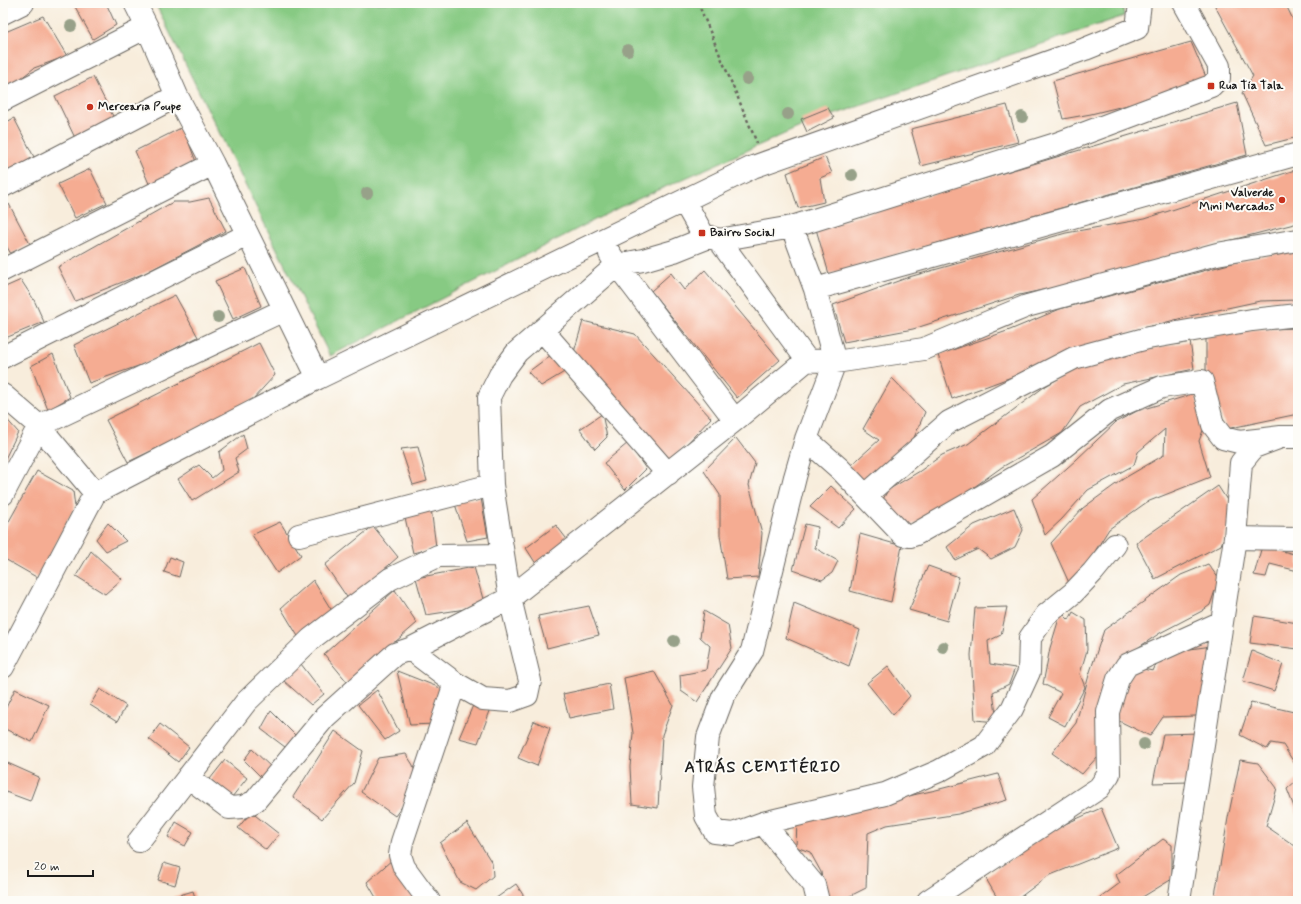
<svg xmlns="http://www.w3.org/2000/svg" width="1301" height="904" font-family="Mynerve,sans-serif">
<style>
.green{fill:#87ca83;stroke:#527350}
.building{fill:#f5ac92}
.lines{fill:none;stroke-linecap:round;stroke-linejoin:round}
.minor-casing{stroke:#69655f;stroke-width:24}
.path{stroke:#69655f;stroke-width:2.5;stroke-dasharray:3 3;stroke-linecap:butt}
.minor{stroke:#fff;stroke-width:22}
.tree{fill:#97a189}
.poi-dot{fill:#c8321e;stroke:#fdfcf7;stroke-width:1.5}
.labels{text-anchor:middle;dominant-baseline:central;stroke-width:4;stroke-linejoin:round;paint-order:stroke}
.poi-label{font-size:12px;font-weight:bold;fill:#1c1c1c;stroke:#fdfcf7;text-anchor:start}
.district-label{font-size:16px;font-weight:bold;letter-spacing:1px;fill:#1c1c1c;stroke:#fdfcf7}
</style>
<rect width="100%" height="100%" fill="#fdfcf7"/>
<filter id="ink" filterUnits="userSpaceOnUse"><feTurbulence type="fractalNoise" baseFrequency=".025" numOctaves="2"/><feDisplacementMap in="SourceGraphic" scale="8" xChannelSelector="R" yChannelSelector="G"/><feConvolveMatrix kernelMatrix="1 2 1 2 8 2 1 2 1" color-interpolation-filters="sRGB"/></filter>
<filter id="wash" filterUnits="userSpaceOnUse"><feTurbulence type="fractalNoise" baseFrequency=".012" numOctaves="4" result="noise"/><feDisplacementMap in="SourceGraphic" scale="16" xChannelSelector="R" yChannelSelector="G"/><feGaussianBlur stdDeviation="0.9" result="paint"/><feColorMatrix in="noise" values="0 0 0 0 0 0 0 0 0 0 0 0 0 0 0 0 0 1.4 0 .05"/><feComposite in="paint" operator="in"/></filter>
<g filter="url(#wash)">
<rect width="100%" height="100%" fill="#f8eddc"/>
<path class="green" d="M155,3H1123L1124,16L807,124L620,207L330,356Z"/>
<g id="blocks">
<path class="building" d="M73,3H106L116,25L93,39Z
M1217,3H1285L1298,30V137L1266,145L1242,93L1253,76L1215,6Z
M43,16L67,56L34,68L10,87L3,89V33Z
M1191,42L1206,77L1144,101L1091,114L1063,119L1053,81Z
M93,77L115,120L76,140L55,96Z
M1237,103L1247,155L829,274L816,229Z
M1007,105L1018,142L921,166L911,129Z
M828,108L834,118L807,132L801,119Z
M14,118L35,159L3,174V124Z
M183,127L196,162L150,186L135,151Z
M825,157L832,173L820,178L824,202L798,208L787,173Z
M90,169L107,203L75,218L58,184Z
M1298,169V223L1185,252L1080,282L1019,295L913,329L844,342L833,305L909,277L1066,233L1144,219Z
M209,198L226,231L145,273L75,301L58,267L173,202H190Z
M9,204L30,244L11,254L3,240V208Z
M1298,249V300L1260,301L1190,316L1144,328L952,399L938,355L1010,330L1060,309L1244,260Z
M245,268L261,306L233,319L215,281Z
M705,270L780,360L737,398L651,291L671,273L684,290Z
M21,280L34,300L44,322L3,339V288Z
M175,295L198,337L147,363L89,383L74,345Z
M583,321L635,334L711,418L670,462L574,352Z
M1298,328V414L1226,429L1206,370V337L1242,330Z
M1190,341L1194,369L1123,384L1080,407L1062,433L1002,467L938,513L900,530L881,503L888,490L920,471L942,455L968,444L1044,387L1076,368L1110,357Z
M259,343L275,375L252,400L210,423L128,462L106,420Z
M53,354L70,397L48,410L31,366Z
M551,355L566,371L541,386L528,372Z
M892,378L925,412L904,461L867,487L849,467L879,440L863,429Z
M1194,391L1205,425L1199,441L1210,477L1147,502L1109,529L1085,567L1070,585L1051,543L1083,508L1123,479L1164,455L1165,429L1138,452L1134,465L1088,490L1062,519L1045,535L1032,499L1076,460L1116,422L1137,411L1187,396Z
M602,414L607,437L595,449L580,429Z
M3,415L18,432L3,463Z
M243,434L247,449L235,458L239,472L192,501L178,479L199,465L212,478L222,470L219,452Z
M736,438L755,463L749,485L762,533L758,577L727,579L720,535V495L704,471Z
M628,443L646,469L625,490L604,463Z
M418,447L427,481L413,485L401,449Z
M37,471L73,491L75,507L38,578L3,558V532Z
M831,486L856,509L838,528L810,507Z
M1218,486L1234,511L1221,545L1155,579L1136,543Z
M481,498L488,537L467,541L454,501Z
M431,508L436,547L413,553L404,513Z
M1014,508L1023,530L1015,547L991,559L978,549L955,560L947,547L974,525Z
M280,522L301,555L277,573L252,535Z
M108,523L126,541L106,551L96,539Z
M805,524L818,527L815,548L838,561L832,573L822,580L793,570Z
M556,525L569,542L538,567L526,548Z
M373,526L398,557L349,600L325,565Z
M860,534L902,546L891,602L850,591Z
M1262,546L1298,555V571L1270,564L1266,577L1254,575Z
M91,551L122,579L105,594L76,576Z
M170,557L183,562L179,577L164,572Z
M1208,564L1219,579L1210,605L1202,611L1160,633L1121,659L1098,756L1082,774L1052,753L1076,723L1089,675L1104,630L1181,575Z
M928,566L959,577L947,621L909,610Z
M474,567L485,606L426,615L416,578Z
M313,580L332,611L299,638L281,608Z
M395,590L417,623L348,683L324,654Z
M794,603L860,630L849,666L786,638Z
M589,606L599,635L547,648L538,616Z
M1007,607L1001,635L988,641L990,664L1015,668L1009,684L993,692L997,722L975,720L971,655L975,608Z
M704,611L728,625L732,648L697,702L681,691L680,675L706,670L710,646L700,637Z
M1061,612L1069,620L1073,612L1086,620L1087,650L1080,674L1085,687L1065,726L1048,717L1061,693L1043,684L1050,648Z
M1254,616L1298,623V649L1250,643Z
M1212,646L1209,684L1196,716L1163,717L1150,736L1113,718L1132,667L1153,671L1161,653Z
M1252,651L1283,664L1274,691L1243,681Z
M301,664L324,694L311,705L284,681Z
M888,666L910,696L893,715L867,683Z
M397,671L443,689L435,724L410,725Z
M654,671L673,705L662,735L658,808L632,804L630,767L633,733L624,678Z
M609,684L613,709L569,718L563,694Z
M15,689L49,705L32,742L3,728V714Z
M100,689L126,706L117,722L90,705Z
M377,690L399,731L385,740L358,705Z
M1251,702L1298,713V769L1283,745L1271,743L1267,749L1240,735Z
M474,703L490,711L478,743L459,738Z
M271,711L295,735L289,750L261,729Z
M534,721L550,728L537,766L518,758Z
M160,724L189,747L178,762L149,739Z
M335,731L363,751L354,783L322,819L293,797Z
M1200,733L1189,782L1153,783L1163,734Z
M252,749L273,769L266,782L244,760Z
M406,754L413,765L418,785L395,816L361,792L378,758Z
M225,760L247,778L232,797L210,779Z
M1240,760L1258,763L1277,788L1266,826L1298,848V901H1214L1228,818Z
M3,761L39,777L30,801L3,791Z
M998,774L1007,800L958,814L887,825L868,833L866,888L840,901H825L821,872L810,852L796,847L797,820L936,790Z
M1298,779V817L1287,789Z
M1101,808L1118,848L1048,876L1015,901H999L985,877L1054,829Z
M251,812L279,834L266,850L238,828Z
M176,822L193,832L185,846L168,837Z
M467,823L492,863L493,876L476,890L460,882L440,843Z
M1163,839L1172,845V879L1136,901H1102L1100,898L1120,883L1116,875Z
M393,859L426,901H378L367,882Z
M164,863L180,868L175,885L158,880Z
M516,884L527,901H492Z
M193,891L196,901H174L173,897Z"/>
</g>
</g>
<g filter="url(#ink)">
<use href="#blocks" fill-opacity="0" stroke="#69655f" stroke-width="1"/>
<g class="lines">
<g class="minor-casing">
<path id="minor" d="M135,3L147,27L177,96L213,164L318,378
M3,13L23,3
M3,100L147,27
M3,186L177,96
M684,201L702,233L709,237L719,240L792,227L1056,144L1211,86L1219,78V66L1184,3
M719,240L807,360
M610,254L617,265L735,420
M3,270L213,164
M815,289L1298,154
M542,330L668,474
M3,357L247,235
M3,395L39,426L95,493
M806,439L840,469L903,535L910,536L916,534L1052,456L1110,410L1162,387L1202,381L1213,425L1223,438L1239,442L1281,437
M3,494L39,426L284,310
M866,495L949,422L1074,358L1148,338L1252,320L1298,315
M299,535L492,485
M1235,538L1298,539
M1115,545L1093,572L1073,593L1046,615L1030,638L1029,672L1012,709L984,746L939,771L885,794L763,823L733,834L715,832L706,816L703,787L708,737L723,697L752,651L795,477L806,439L835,362L924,349L1027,306L1217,254L1298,240
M410,649L455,683L483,699L510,701L527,695L530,681L510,598L735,420L807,360L835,362L815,289L792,227
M3,667L95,493L318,378L753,167L1085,49L1137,28L1140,3
M188,777L229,808L243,807L255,801L325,717L395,654L410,649L510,598L492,485L489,397L500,375L517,352L617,265L643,260L674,251L709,237
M763,823L814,885L818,901
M139,841L246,702L311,639L390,579L438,556L503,555
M429,901L404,867L400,855L402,842L455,683
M928,901L1099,788L1109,774L1108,712L1118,679L1127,665L1222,622
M1179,901L1235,538L1241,463L1254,447L1281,437H1298"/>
</g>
<path class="path" d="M698,3L757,143"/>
<use href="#minor" class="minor"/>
</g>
<g class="tree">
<circle cx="71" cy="26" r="6"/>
<circle cx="628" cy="50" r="6"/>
<circle cx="747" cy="79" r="6"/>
<circle cx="788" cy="114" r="6"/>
<circle cx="1022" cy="117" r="6"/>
<circle cx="852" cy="175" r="6"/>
<circle cx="367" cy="193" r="6"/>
<circle cx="218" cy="317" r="6"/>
<circle cx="674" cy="641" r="6"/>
<circle cx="943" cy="647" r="6"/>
<circle cx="1144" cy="744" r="6"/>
</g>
</g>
<g class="poi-dot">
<rect x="1207" y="82" width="8" height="8" rx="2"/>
<circle cx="90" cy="107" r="4"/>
<circle cx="1282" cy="200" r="4"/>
<rect x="698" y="229" width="8" height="8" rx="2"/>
</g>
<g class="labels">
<g class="poi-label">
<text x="1219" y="86">Rua Tia Tala</text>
<text x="98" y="107">Mercearia Poupe</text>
<text x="1274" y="193" text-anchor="end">Valverde<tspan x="1274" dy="14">Mini Mercados</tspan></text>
<text x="710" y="233">Bairro Social</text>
</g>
<g class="district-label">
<text x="763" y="767">ATRÁS CEMITÉRIO</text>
</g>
</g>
<rect width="1301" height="904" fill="none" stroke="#fdfcf7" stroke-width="16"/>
<path d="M28 870v6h65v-6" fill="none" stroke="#1c1c1c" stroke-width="2"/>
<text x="34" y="870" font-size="12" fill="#1c1c1c" stroke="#fdfcf7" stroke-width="3" paint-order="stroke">20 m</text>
</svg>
